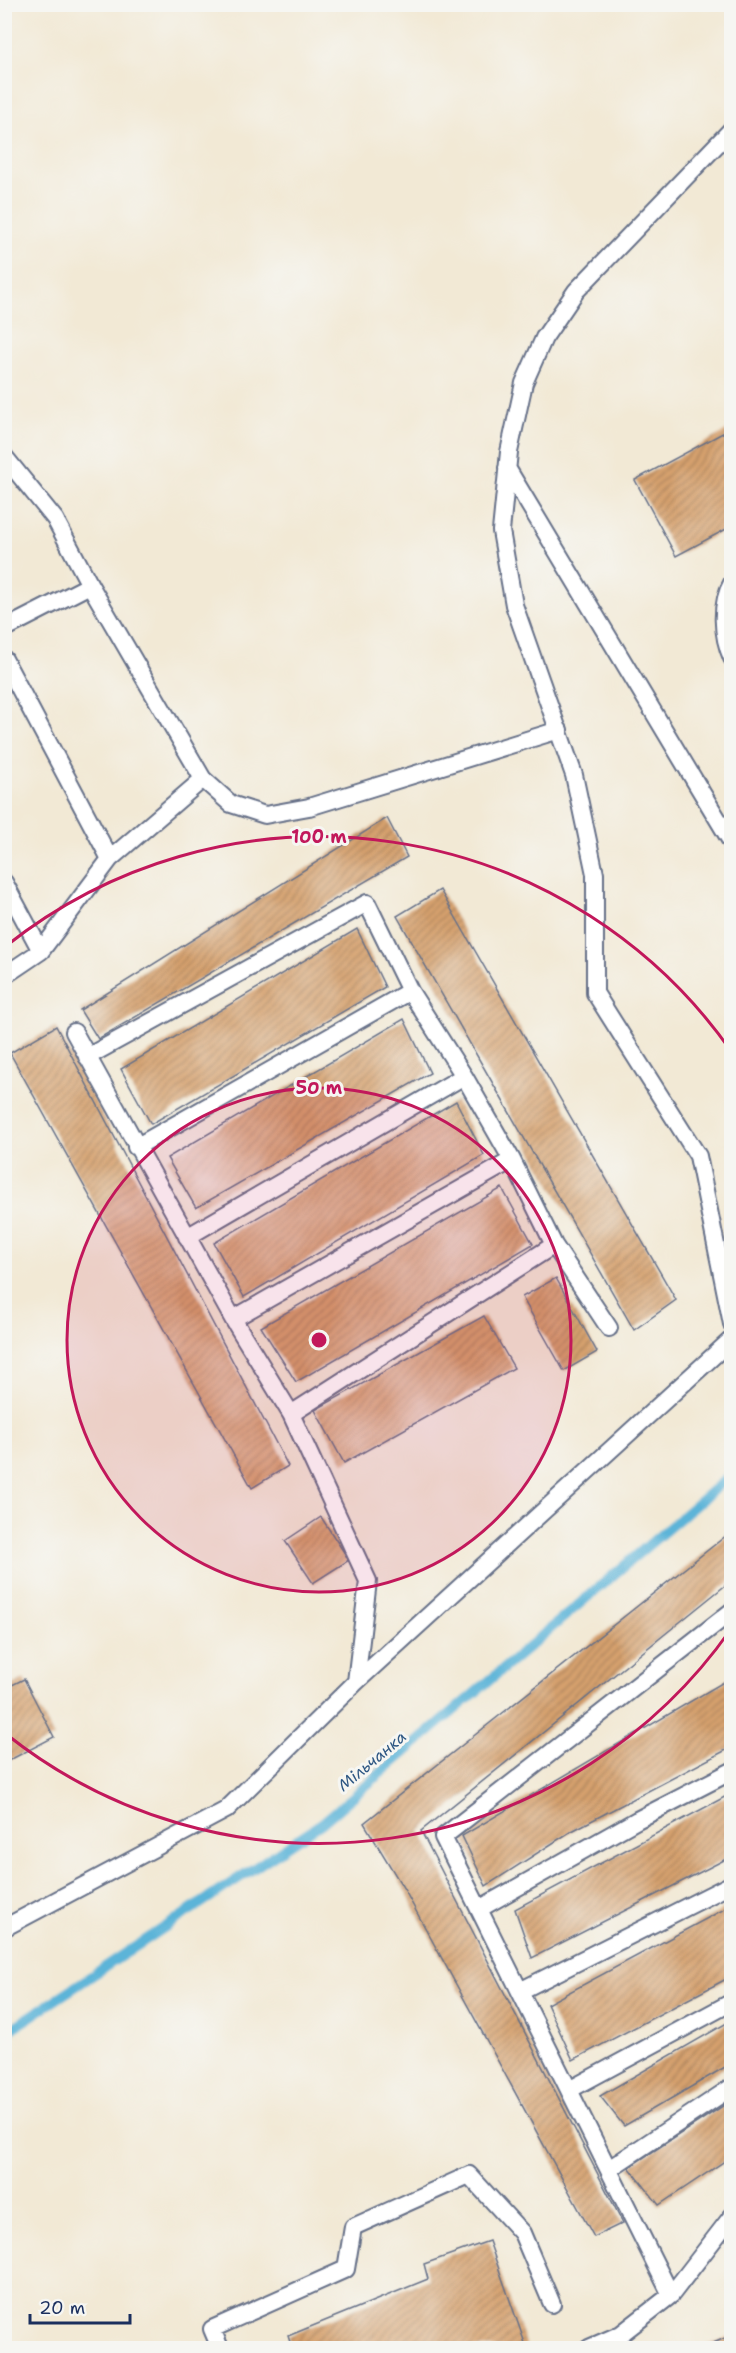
<svg xmlns="http://www.w3.org/2000/svg" width="736" height="2353" font-family="'Shantell Sans',sans-serif">
<style>
.lines{fill:none;stroke-linecap:round;stroke-linejoin:round}
.stream{stroke:#5bb4d8;stroke-width:10}
.building{fill:url(#building-hatch)}
.lane-casing{stroke:#667088;stroke-width:20}
.lane{stroke:#fff;stroke-width:16}
.ring{fill:none;stroke:#c2185b;stroke-width:3}
.labels{text-anchor:middle;dominant-baseline:central;stroke-width:6;stroke-linejoin:round;paint-order:stroke}
.water-label{font-size:16px;font-style:italic;fill:#2e5783;stroke:#f6f6f2}
.centre{fill:#c2185b;stroke:#f6f6f2;stroke-width:3}
.ring-label{font-size:18px;text-anchor:middle;font-weight:bold;fill:#c2185b;stroke:#f6f6f2;stroke-width:6;stroke-linejoin:round;paint-order:stroke}
</style>
<defs>
<pattern id="building-hatch" width="6" height="6" patternUnits="userSpaceOnUse" patternTransform="scale(1.5)"><rect width="6" height="6" fill="#d5a06d"/><path d="M-1 1l2-2M0 6l6-6M5 7l2-2" fill="none" stroke="#ac835d"/></pattern>
</defs>
<rect width="100%" height="100%" fill="#f6f6f2"/>
<filter id="ink" filterUnits="userSpaceOnUse"><feTurbulence type="fractalNoise" baseFrequency=".0167" numOctaves="2"/><feDisplacementMap in="SourceGraphic" scale="12" xChannelSelector="R" yChannelSelector="G"/><feConvolveMatrix kernelMatrix="1 2 1 2 8 2 1 2 1" color-interpolation-filters="sRGB"/></filter>
<filter id="wash" filterUnits="userSpaceOnUse"><feTurbulence type="fractalNoise" baseFrequency=".008" numOctaves="4" result="noise"/><feDisplacementMap in="SourceGraphic" scale="24" xChannelSelector="R" yChannelSelector="G"/><feGaussianBlur stdDeviation="1.35" result="paint"/><feColorMatrix in="noise" values="0 0 0 0 0 0 0 0 0 0 0 0 0 0 0 0 0 1.4 0 .05"/><feComposite in="paint" operator="in"/></filter>
<g filter="url(#wash)">
<rect width="100%" height="100%" fill="#f2e9d5"/>
<g class="lines">
<path class="stream" d="M4,2034L322,1823L732,1474"/>
</g>
<g id="blocks">
<path class="building" d="M732,428V526L676,556L635,480Z
M387,818L407,857L98,1039L80,1010Z
M440,890L676,1300L634,1330L397,916Z
M357,929L385,987L151,1124L121,1069Z
M404,1019L430,1073L196,1208L167,1158Z
M56,1026L288,1466L252,1488L10,1053Z
M456,1101L484,1155L244,1297L214,1243Z
M502,1188L533,1244L296,1382L261,1327Z
M556,1278L597,1352L564,1371L522,1297Z
M484,1316L514,1368L344,1463L315,1410Z
M321,1517L349,1560L313,1583L285,1541Z
M732,1531V1580L421,1831L623,2223L594,2237L404,1889L364,1823Z
M732,1677V1747L570,1832L486,1886L462,1836Z
M24,1679L54,1737L4,1763V1689Z
M732,1793V1856L532,1958L515,1909Z
M732,1905V1976L573,2060L547,2004Z
M732,2020V2063L624,2126L600,2096Z
M732,2100V2156L659,2205L629,2167Z
M489,2241L526,2346L520,2348H292L288,2336L428,2279L424,2264Z
M732,2335V2348H702Z"/>
</g>
</g>
<g filter="url(#ink)">
<use href="#blocks" fill-opacity="0" stroke="#667088" stroke-width="1.5"/>
<g class="lines">
<g class="lane-casing">
<path id="lane" d="M732,129L576,291L544,338L524,383L509,452L501,531L514,605L574,775L595,874V993L698,1156L732,1324
M4,456L55,519L90,585L4,629
M507,468L732,843
M732,583C720,604 722,636 732,658
M4,659L110,859
M203,779L231,804L265,815L309,807L559,730
M4,882L41,951L4,976
M41,951L110,859L203,779L90,585
M74,1032L233,1319L291,1414L368,1581L356,1682
M87,1057L367,903L410,991L464,1076L512,1160L554,1245L609,1328
M136,1147L410,991
M187,1237L464,1076
M233,1319L512,1160
M291,1414L554,1245
M479,1909L637,1820L732,1771
M4,1928L226,1810L356,1682L732,1339
M520,1991L732,1884
M569,2090L732,2002
M609,2169L732,2087
M671,2295L443,1837L732,1611
M220,2348L212,2329L346,2269L353,2227L469,2175L522,2233L552,2304
M589,2348L621,2334L671,2295L732,2216"/>
</g>
<use href="#lane" class="lane"/>
</g>
</g>
<circle cx="319" cy="1340" r="252" fill="#c2185b" fill-opacity=".12"/>
<g class="ring">
<circle cx="319" cy="1340" r="252"/>
<path d="M731 1629A503 503 0 0 1 6 1734M6 946A503 503 0 0 1 731 1051"/>
</g>
<g class="labels">
<g class="water-label">
<text transform="translate(372 1761) rotate(-40)">Мільчанка</text>
</g>
</g>
<circle cx="319" cy="1340" r="9" class="centre"/>
<g class="ring-label">
<text x="319" y="843">100 m</text>
<text x="319" y="1094">50 m</text>
</g>
<rect width="736" height="2353" fill="none" stroke="#f6f6f2" stroke-width="24"/>
<path d="M30 2314v9h100v-9" fill="none" stroke="#1b2f5e" stroke-width="3"/>
<text x="39" y="2314" font-size="18" fill="#1b2f5e" stroke="#f6f6f2" stroke-width="4.5" paint-order="stroke">20 m</text>
</svg>
